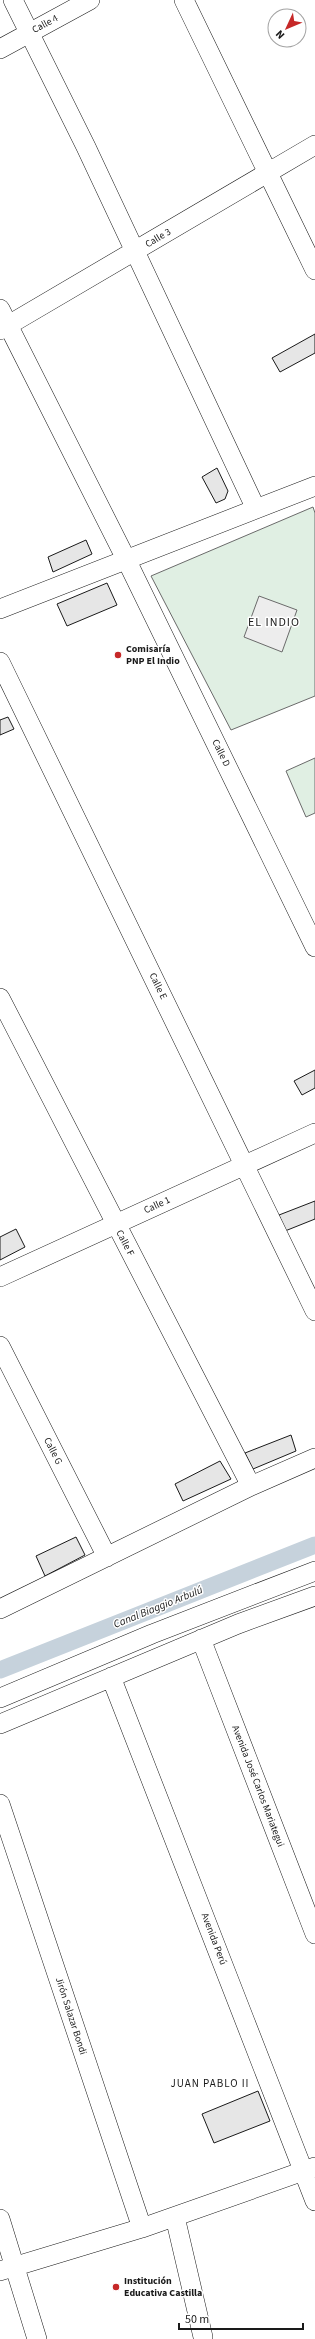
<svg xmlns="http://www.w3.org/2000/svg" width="315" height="2339" font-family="'Source Sans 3',sans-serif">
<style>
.green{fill:#e0efe3;stroke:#6a6a6a}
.parking{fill:#ededed;stroke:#6a6a6a}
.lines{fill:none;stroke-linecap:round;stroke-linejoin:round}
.canal{stroke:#c6d2dc;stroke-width:17}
.building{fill:#e6e6e6;stroke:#1a1a1a}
.minor-casing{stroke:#1a1a1a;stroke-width:20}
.minor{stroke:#fff;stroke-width:19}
.poi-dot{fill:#c62828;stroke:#fff;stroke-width:1.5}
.labels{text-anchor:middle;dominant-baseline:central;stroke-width:3;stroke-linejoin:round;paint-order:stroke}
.street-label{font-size:10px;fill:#1a1a1a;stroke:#fff}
.poi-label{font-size:10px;font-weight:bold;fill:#1a1a1a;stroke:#fff;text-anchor:start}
.water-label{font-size:11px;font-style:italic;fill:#1a1a1a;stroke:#fff}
.neighbourhood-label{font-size:11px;letter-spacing:1px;fill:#1a1a1a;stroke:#fff}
.quarter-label{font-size:12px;letter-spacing:1px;fill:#1a1a1a;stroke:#fff}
</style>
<rect width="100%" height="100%" fill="#fff"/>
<path class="green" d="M313,507L315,513V696L231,730L151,576Z
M315,758V813L306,817L286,771Z"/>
<path class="parking" d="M259,596L297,610L282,652L244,637Z"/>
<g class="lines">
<path class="canal" d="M0,1670L315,1545"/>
</g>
<path class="building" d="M315,334V353L280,372L272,358Z
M217,468L228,491L225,499L216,503L202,477Z
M86,540L92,554L53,572L48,557Z
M107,583L117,605L67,626L57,604Z
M8,717L14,729L0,735V720Z
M315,1070V1088L302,1095L294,1081Z
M315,1201V1219L285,1231L279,1215Z
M16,1229L25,1247L0,1260V1237Z
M291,1435L296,1451L253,1469L245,1453Z
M220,1461L231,1479L183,1501L175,1484Z
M76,1537L85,1555L45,1576L36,1556Z
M258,2091L270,2121L214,2143L202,2114Z"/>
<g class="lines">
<g class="minor-casing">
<path id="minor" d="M13,0L86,147L256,509
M184,0L315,270
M0,49L90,0
M0,309L126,559L315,947
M0,330L315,145
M0,609L315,486
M0,662L315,1311
M0,998L251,1486
M0,1277L315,1133
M0,1346L107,1557
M0,1609L251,1486L315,1458
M201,1639L315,1934
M111,1677L315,2201
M0,1698L152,1634L315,1571
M0,1724L238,1624L315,1596
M0,1804L142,2228
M175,2217L203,2337
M0,2219L37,2339
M0,2271L142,2228L315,2167"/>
</g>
<use href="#minor" class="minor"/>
</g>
<g class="poi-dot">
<circle cx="118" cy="655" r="4"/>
<circle cx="116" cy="2287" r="4"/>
</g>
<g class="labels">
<g class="street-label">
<text transform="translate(45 24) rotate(-28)">Calle 4</text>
<text transform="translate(158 238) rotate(-31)">Calle 3</text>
<text transform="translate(221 753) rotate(64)">Calle D</text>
<text transform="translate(158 986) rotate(64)">Calle E</text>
<text transform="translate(157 1205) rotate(-25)">Calle 1</text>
<text transform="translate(125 1243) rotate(63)">Calle F</text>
<text transform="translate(53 1451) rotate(63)">Calle G</text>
<text transform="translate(258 1786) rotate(69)">Avenida José Carlos Mariategui</text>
<text transform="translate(214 1939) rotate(69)">Avenida Perú</text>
<text transform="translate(71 2016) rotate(72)">Jirón Salazar Bondi</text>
</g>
<g class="poi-label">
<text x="126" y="649">Comisaría<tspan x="126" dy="12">PNP El Indio</tspan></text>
<text x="124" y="2281">Institución<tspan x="124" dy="12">Educativa Castilla</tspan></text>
</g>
<g class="water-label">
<text transform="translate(158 1607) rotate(-22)">Canal Biaggio Arbulú</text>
</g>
<g class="neighbourhood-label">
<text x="210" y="2083">JUAN PABLO II</text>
</g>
<g class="quarter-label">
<text x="274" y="622">EL INDIO</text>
</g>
</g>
<g transform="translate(287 28) rotate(226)"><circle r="19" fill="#ffffff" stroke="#a3a3a3"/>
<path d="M0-3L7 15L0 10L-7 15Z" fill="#c62828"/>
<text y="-6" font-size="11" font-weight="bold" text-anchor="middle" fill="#1a1a1a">N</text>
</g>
<path d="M179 2323v6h124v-6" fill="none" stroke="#1a1a1a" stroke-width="2"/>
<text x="185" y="2323" font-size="12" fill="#1a1a1a" stroke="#ffffff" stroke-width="3" paint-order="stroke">50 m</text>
</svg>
